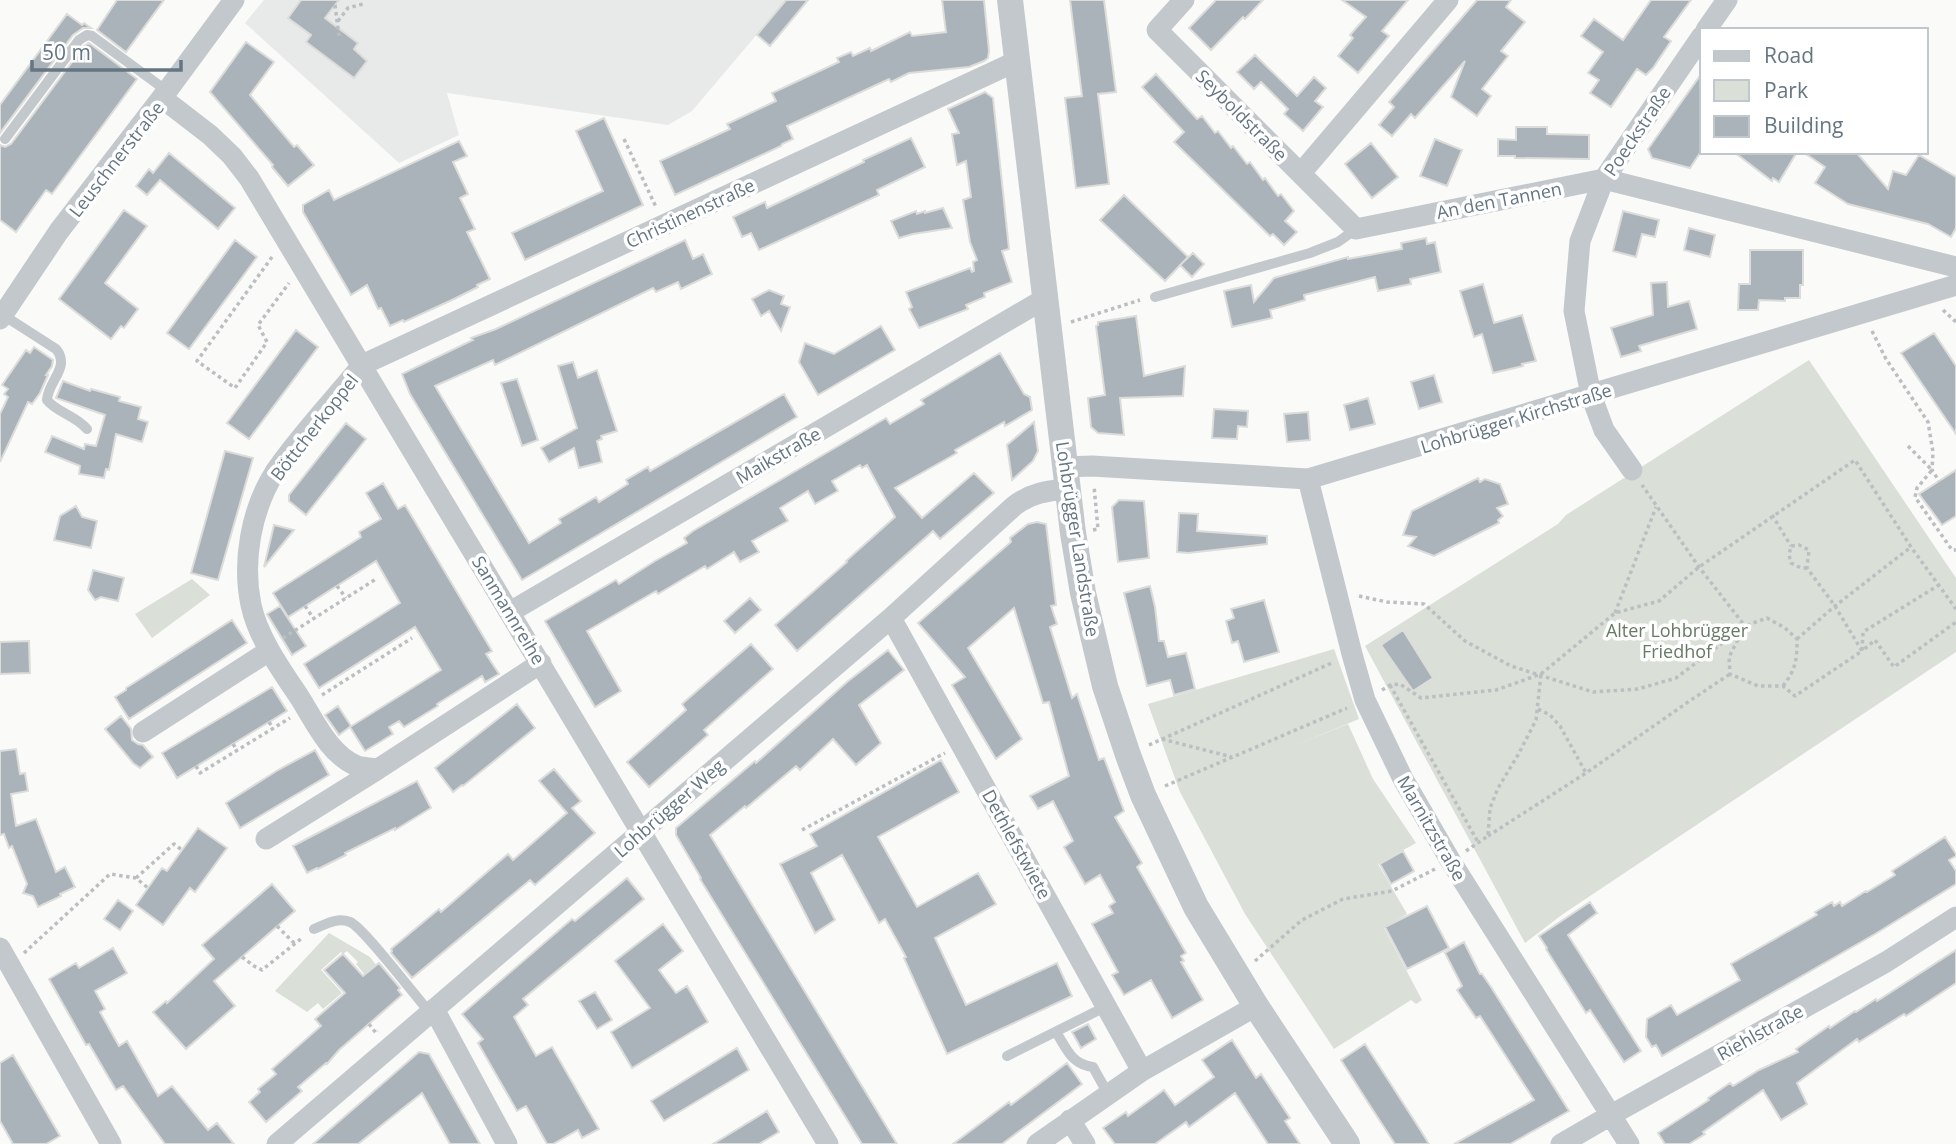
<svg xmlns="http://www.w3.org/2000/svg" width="1956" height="1144" font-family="'Open Sans',sans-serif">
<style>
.built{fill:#e8e9e9}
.green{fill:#dadfd7}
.building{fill:#aab3b9;stroke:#dcdcda;stroke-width:2}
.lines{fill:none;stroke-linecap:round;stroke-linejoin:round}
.path{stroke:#bbbfc2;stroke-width:3.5;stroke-dasharray:3.5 3.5;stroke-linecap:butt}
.service{stroke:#c3c8cc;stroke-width:10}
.minor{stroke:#c3c8cc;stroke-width:21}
.tertiary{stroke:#c3c8cc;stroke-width:26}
.labels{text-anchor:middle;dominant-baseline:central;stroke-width:7;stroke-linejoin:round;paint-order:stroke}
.street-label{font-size:18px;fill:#657683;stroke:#fff}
.park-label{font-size:18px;fill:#687a64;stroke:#fff}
</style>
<rect width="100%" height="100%" fill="#fafaf8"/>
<path class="built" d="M264,0H786L692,111L668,125L447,93L459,135L399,163L245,23Z"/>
<path class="green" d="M1809,360L1956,578V652L1563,914L1525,943L1365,646L1558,524L1566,515Z
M192,579L210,595L152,638L135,614Z
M1334,649L1359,719L1291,747L1348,724L1373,779L1416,843L1378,864L1407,914L1384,928L1422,1000L1416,1004L1411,1000L1334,1049L1245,914L1180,792L1148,704Z
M329,933L370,957L376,965L365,975L356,964L358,962L347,951L343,954L341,952L321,970L342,993L323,1009L318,1003L307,1012L275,991Z"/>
<path class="building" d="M117,0H164L126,52L97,30Z
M301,0H339L325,18L358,43L354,49L367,61L354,78L306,42L311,35L288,18Z
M786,0H808L770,46L757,35Z
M942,0H984L989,51L988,58L984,61L969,67L909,73L891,82L889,79L787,126L793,139L782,144L781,146L675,195L660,161L730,129L727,124L776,101L772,93L839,62L837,58L851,52L853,56L870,48L871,51L910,32L912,36L946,32Z
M1070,0H1104L1116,92L1098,94L1109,184L1076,188L1065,98L1082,96Z
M1216,0H1263L1245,19L1243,17L1211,50L1189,28Z
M1342,0H1408L1382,31L1389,36L1358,73L1338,56L1353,38L1350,35L1366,17Z
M1477,0H1511L1506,7L1525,22L1501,51L1508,56L1482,89L1491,96L1477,116L1451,97L1465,61L1415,118L1411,114L1392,136L1379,125L1394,107L1389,102Z
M1651,0H1691L1664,37L1671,41L1653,68L1646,75L1637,69L1611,107L1590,93L1599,80L1588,73L1603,52L1581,36L1594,19L1623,40Z
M67,14L82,25L84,23L91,28H83L73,35L0,133V105Z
M246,42L274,62L250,95L294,147L297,145L314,165L288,186L272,167L273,165L210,92Z
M89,43L137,79L52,194L46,190L16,232L0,220V145L5,147L11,144L84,46Z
M1255,55L1297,96L1314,77L1326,88L1315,101L1323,107L1303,131L1284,114L1288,109L1261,82L1254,89L1237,72Z
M1702,73V150L1690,168L1652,158L1648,149Z
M1156,74L1197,119L1202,116L1215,133L1218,131L1231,148L1233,146L1247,164L1250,162L1263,180L1265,178L1278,196L1281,194L1294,211L1285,221L1297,232L1284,245L1273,234L1270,236L1174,142L1184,132L1142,87Z
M985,92L993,98L1009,249L1002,251L1012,282L984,293L985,297L966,305L968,309L919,328L909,309L912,307L906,292L970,268L972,272L974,271L973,262L977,260L970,242L963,200L971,197L966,161L957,165L952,134L959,133L948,109Z
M604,118L643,205L525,260L512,233L603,191L576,131Z
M1516,127H1547V134L1589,135V159L1515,158V156H1498V139L1516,140Z
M911,138L925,167L877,190L879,195L759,250L751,233L742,237L733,217L765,202L767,208L864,162L863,160Z
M1435,139L1462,150L1447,186L1420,176Z
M459,141L467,156L453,162L468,194L460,198L475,229L467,232L490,279L477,285L478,287L454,299L404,322L403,320L390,326L381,308L378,309L367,285L351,295L303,212V205L329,190L334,200Z
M1371,143L1398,177L1372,198L1345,164Z
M1734,152H1797L1779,182L1773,178L1772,181Z
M1803,152H1856L1888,189L1893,171L1906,175L1919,155L1956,177V228L1951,237L1928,224L1848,204L1815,183L1825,167Z
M169,153L235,208L218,229L160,180L147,195L136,186L149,169L153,173Z
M1124,195L1188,257L1165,281L1100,220Z
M943,208L952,228L913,234L899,238L891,221L916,211L917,214L925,211V213Z
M124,210L147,226L105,283L138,309L124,328L121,326L111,339L59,299Z
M1623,211L1659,220L1655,237L1642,234L1636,257L1613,251Z
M1689,228L1715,235L1710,257L1684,250Z
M1426,238L1427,244L1435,242L1441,272L1410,279L1411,284L1378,291L1375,277L1304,295L1305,300L1270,310L1272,318L1232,327L1224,291L1251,285L1254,302L1274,278L1348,257V259L1402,249L1401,243Z
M235,240L257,257L189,349L167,333Z
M685,240L693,259L703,254L712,274L681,289L678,282L656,292L653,288L495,365L493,360L435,386L529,543L561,523L559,519L596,497L599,502L628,484L626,480L648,467L650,471L784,394L797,417L522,580L410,394L402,374L473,340L471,338L496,329Z
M1750,250H1803V285H1800V298H1785V301L1759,300L1758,310H1738L1739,284H1750Z
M1193,253L1204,264L1192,277L1180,265Z
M1667,282L1668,307L1689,301L1697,329L1639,346L1641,351L1621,357L1611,328L1653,315L1651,283Z
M1483,284L1494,323L1522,315L1536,361L1522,364L1523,366L1493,373L1482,334L1474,337L1460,291Z
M769,290L784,296L781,304L790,307L781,331L769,311L761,316L752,299Z
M1136,316L1144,376L1185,366L1183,396L1120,398L1124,435L1098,433L1091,427L1088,398L1105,395L1096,326L1098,325V322Z
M881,326L895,350L818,395L799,362L805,343L834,354Z
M296,330L318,347L249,439L227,423Z
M1934,333L1956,366V434L1901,353Z
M34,347L53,360L52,366L46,375H48L40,393L32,404L28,402L0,462V414L8,397L4,394L8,389L2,385L26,350L30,353Z
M1000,353L1024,394L1030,397L1032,410L1005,426L1004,422L955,450L957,453L895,488L922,518L974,473L994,493L940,539L933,531L797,651L775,625L847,562L846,561L895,517L867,465L862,468L860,465L832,481L838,491L815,504L808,491L780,508L788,521L752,541L759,552L740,562L734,552L707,569L705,566L658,594L656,591L587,631L621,691L595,707L545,621L616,580L619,584L655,561L687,543L684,538L693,531L886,418L890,424L924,404L921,400Z
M573,362L578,378L597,370L617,431L601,436L602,439L597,441L602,462L579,468L574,448L549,462L541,448L577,428L558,366Z
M1434,375L1442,402L1419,409L1411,382Z
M517,379L538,440L522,446L501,383Z
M63,381L90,391L91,389L120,397L119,401L141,407L138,419L148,422L142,442L116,434L109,470L106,469L104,478L79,474L80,466L45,452L52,436L84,449L85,444L96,446L105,415L56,398Z
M1368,398L1375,424L1350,430L1344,405Z
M1214,409L1248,411L1247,427L1238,426L1237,439L1212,438Z
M1308,412L1310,440L1287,442L1284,414Z
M1034,422L1038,451L1033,461L1012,480L1007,445Z
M346,423L366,439L306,515L289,501V495Z
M225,451L253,458L218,580L191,573Z
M1956,470V516L1942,525L1919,494Z
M1478,478L1480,482L1485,479L1500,484L1508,504L1497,508L1503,516L1498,520L1499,523L1434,556L1408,546L1416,537L1403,535L1412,511Z
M383,483L398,509L405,505L492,651L486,654L499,674L485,682L482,676L437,704L438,706L404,727L399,721L389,727L393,734L365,751L350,727L441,670L415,627L319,688L304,664L400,603L376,561L288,617L273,593L361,537L359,532L381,519L366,493Z
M1119,500L1144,501L1149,558L1118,562L1112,507Z
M76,506L82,517L97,521L91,548L54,540L60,516Z
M1179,513L1198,514L1197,531L1267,536V544L1188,553L1177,552Z
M1037,522L1046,524L1056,605L1051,606L1057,624L1050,627L1072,698L1077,694L1099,760L1104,758L1124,811L1115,817L1142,863L1137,867L1186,953L1181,956L1184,961L1181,962L1203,1000L1172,1018L1151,980L1124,995L1112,975L1118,972L1092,924L1113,913L1109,906L1115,902L1100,875L1085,884L1064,847L1073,841L1053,801L1038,809L1030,796L1069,776L1049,702L1043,703L1014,608L968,648L1022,739L996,759L952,685L965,677L918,623L1011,542L1010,538L1028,524Z
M274,525L294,530L264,567Z
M93,570L124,578L118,601L101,597L95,600L88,590Z
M1150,586L1155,607L1159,641H1164L1168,657L1186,653L1195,689L1174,695L1170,680L1147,686L1124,593Z
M750,598L761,610L735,633L724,621Z
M1264,600L1279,652L1244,662L1238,641L1232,643L1226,621L1234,618L1231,609Z
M280,606L306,646L292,655L267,614Z
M232,620L247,643L129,719L115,697L126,690V688Z
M1403,630L1433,678L1413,691L1381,645Z
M29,641L30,673L0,674V642Z
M751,644L773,669L704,730L708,735L649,787L627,762L686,710L682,704Z
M888,650L904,670L859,705L881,743L856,765L833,739L800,770L796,766L746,808L745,806L710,835L897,1144H862L700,879L701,878L676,835V828L755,761L756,763L847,682Z
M272,687L287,711L177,778L162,753Z
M517,704L535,728L463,786L462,785L453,792L435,768Z
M338,706L351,726L339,735L325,715Z
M121,716L131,729L132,740L138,744L143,745L153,757L140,768L133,763L105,729Z
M16,749L20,774L25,773L28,791L11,794L16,826L36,819L56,872L65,867L75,887L60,894L61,896L38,907L33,896L23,893L27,884L12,846L9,848L4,834L0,835V751Z
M315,750L329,775L240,828L226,803L278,770Z
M941,760L959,792L878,837L917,907L978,873L996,904L935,938L966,1005L1057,963L1072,996L947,1054L904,958L906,957L885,919L879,923L842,855L811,873L835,920L815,933L780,864L817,846L810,834Z
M554,769L581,801L572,808L595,833L535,885L530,880L412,978L391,953L392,951L391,949L439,909L441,912L508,854L513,860L567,813L539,781Z
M417,781L431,808L395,830V828L345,853L346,855L318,869L317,868L307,873L293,846Z
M198,828L227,848L195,892L190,888L163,925L136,905L162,868L167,871Z
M1945,837L1956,854V856L1949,860L1956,871V884L1875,934L1662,1056L1656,1045L1652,1047L1646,1037L1647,1019L1671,1005L1677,1015L1740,980L1731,964L1817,915L1815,912L1832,902L1834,906L1840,902L1842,906L1866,891L1867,892L1895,875L1892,871Z
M1403,851L1414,871L1391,884L1380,864Z
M627,878L644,899L523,999L528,1005L514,1017L536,1056L552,1047L599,1129L582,1138L578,1130L553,1144H547L526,1106L517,1111L478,1043L483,1039L462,1014L572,919L575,921Z
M272,884L295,911L214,981L235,1006L186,1049L153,1012L166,1001L167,1003L214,959L202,945Z
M118,900L133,911L120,930L104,919Z
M1590,902L1597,913L1568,935L1641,1051L1624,1062L1590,1010L1586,1013L1546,949L1547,948L1539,936Z
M1427,906L1449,948L1407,969L1385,927Z
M663,924L683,951L659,970L676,993L687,986L708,1022L632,1068L611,1032L650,1008L615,961Z
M1464,942L1480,974H1482L1491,987L1569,1111L1510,1144H1454L1534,1100L1480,1016L1476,1018L1457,990L1462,986L1445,953Z
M113,948L127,973L95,991L105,1009L100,1012L119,1046L127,1041L158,1096L172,1086L208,1130L217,1123L234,1144H165L123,1086L116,1090L89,1044L86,1045L49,979L76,963L79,968Z
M1956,950V983L1906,1016L1904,1014L1859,1042L1857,1039L1797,1083L1807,1104L1781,1120L1763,1090L1703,1132L1705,1134L1689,1144H1665L1658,1133L1709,1100L1708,1098L1730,1083L1733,1086L1759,1070L1798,1052L1796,1049L1829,1026L1830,1028L1855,1011L1856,1012L1876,999L1877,1001Z
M343,954L363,976L379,963L400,988L398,990L402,995L339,1050L327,1064L326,1063L298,1087L302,1091L266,1122L249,1102L260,1092L258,1089L276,1074L272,1069L321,1026L315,1019L345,993L324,970Z
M595,992L612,1020L597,1029L579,1001Z
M1088,1024L1096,1039L1081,1048L1072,1032Z
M1232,1040L1256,1078L1261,1074L1290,1118L1285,1121L1300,1144H1268L1235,1093L1189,1127L1186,1122L1155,1144H1115L1103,1128L1126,1112L1128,1116L1164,1090L1175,1105L1214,1077L1202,1060Z
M1365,1044L1421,1131L1429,1144H1395L1369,1104L1341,1060Z
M737,1048L749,1070L664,1121L651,1101Z
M419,1052L429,1054L480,1144H450L422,1093L358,1144H313Z
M13,1055L60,1136L46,1144H13L0,1121V1063Z
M1067,1063L1082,1084L1002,1144H953L1009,1102L1011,1105Z
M767,1111L779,1132L759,1144H713Z"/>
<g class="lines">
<path class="path" d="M335,5L339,36
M338,21L348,8L363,4
M624,139L656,207
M272,257L197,361L235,388L267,342L258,325L289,283
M1943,310L1956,322
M1071,322L1140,300
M1872,331L1886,359L1928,422L1933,452L1932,470L1939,481
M1908,446L1932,470L1917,488L1915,497L1952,550H1956
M1772,515L1791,546
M1093,530L1098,529L1094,486
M1807,568H1801L1791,563L1789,555L1791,546L1799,545L1809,550L1807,568L1835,606L1862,651L1875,640L1894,667L1956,622
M337,586L346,598
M1359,596L1387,602L1424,604L1465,641L1511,666L1593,692L1638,689L1676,678L1745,626L1699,567L1642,485
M305,606L314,619
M1615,613L1656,507
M283,638L376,579
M1797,639L1835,606L1911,547
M1390,685L1479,844
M1783,686C1796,669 1797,660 1797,639L1785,628L1767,618L1745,626L1729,657L1730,674L1758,686H1783L1795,696L1862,651L1863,632L1939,585
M1382,690L1390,685L1400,684L1421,698L1496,690L1541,674L1615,613L1659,601L1699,567L1855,460L1911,547L1956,609
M322,695L412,638
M1538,709L1550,715L1560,726L1586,773
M269,722L273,728
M1162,739L1232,757
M233,744L237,750
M1149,745L1334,662
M196,766L200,773L290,718
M1165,786L1347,708
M802,830L945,753
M1488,836L1586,773L1688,702L1730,674
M1466,851L1488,836L1490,808L1498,788L1518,755L1536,720L1541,674
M136,878L174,844L182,850
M277,926L295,944
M24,953L110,874L136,878L148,888
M242,957L254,966L262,970L302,938
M1255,961L1302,920L1343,899L1392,891L1435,869
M369,1024L376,1033L378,1031"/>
<path class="service" d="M5,139L79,40L87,35L92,36L167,91
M1155,297L1310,253L1338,242L1356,229
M3,315L56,349C71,367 48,381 47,400C56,412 75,415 87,429
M314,929C326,924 337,917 350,922C363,927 417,998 430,1013
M1056,1032C1067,1049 1071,1064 1093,1067L1108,1094
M1007,1056L1107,1006"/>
<path class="minor" d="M1184,0L1157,30L1356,229L1604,179L1956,267
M1706,30L1727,0
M162,98L210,135L232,156L249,178L828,1144
M1301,173L1448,0
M0,319L59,231L167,91L234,0
M1065,467L1092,466L1308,479L1956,285
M1632,470L1604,430L1591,395L1574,311L1580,241L1604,179L1702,36
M1308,479L1352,654L1365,700L1403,779L1450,860L1629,1144
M510,612L1046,298
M891,618L1142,1071
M541,663L378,769C372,768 363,768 357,766C330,755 315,722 300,698C282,671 258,638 251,605C242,561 251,510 275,472C300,435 334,400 362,365L1017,61
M143,732L269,651
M266,839L378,769
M0,948L111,1144
M434,1009L507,1144
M1070,1120L1085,1144
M277,1144L891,618L1014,506C1031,493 1046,491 1067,489
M1037,1144L1142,1071L1256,1006
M1561,1144L1611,1115L1886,962L1956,917"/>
<path class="tertiary" d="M1010,0L1073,533L1083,593L1105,686L1128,755L1143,795L1196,907L1256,1006L1347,1144"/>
</g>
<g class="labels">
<g class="street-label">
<text transform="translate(1242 115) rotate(45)">Seyboldstraße</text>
<text transform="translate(1637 131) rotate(-56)">Poeckstraße</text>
<text transform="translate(116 159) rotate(-52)">Leuschnerstraße</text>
<text transform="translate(1499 200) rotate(-11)">An den Tannen</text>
<text transform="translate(690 213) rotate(-25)">Christinenstraße</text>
<text transform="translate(1516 418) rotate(-17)">Lohbrügger Kirchstraße</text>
<text transform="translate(314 427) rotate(-52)">Böttcherkoppel</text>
<text transform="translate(778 455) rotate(-30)">Maikstraße</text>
<text transform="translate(1078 539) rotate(81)">Lohbrügger Landstraße</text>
<text transform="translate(509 610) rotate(59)">Sanmannreihe</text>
<text transform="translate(669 808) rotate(-41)">Lohbrügger Weg</text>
<text transform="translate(1432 828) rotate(60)">Marnitzstraße</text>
<text transform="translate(1017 844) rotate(61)">Dethlefstwiete</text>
<text transform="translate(1760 1032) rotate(-29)">Riehlstraße</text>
</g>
<g class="park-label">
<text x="1677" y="630">Alter Lohbrügger<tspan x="1677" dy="21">Friedhof</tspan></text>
</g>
</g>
<rect x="1700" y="28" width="228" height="126" fill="#ffffff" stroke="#c1c8cd" stroke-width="2"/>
<rect x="1714" y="51" width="35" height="10" fill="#c3c8cc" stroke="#c1c8cd" stroke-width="2"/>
<text x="1764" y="63" font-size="21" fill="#657683">Road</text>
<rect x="1714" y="80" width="35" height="21" fill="#dadfd7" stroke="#c1c8cd" stroke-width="2"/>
<text x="1764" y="98" font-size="21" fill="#657683">Park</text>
<rect x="1714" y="116" width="35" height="21" fill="#aab3b9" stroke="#c1c8cd" stroke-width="2"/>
<text x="1764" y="133" font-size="21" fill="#657683">Building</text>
<path d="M32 60v10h149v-10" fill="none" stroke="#657683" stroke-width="3.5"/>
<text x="42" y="60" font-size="21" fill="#657683" stroke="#ffffff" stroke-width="5" paint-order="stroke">50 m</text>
</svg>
